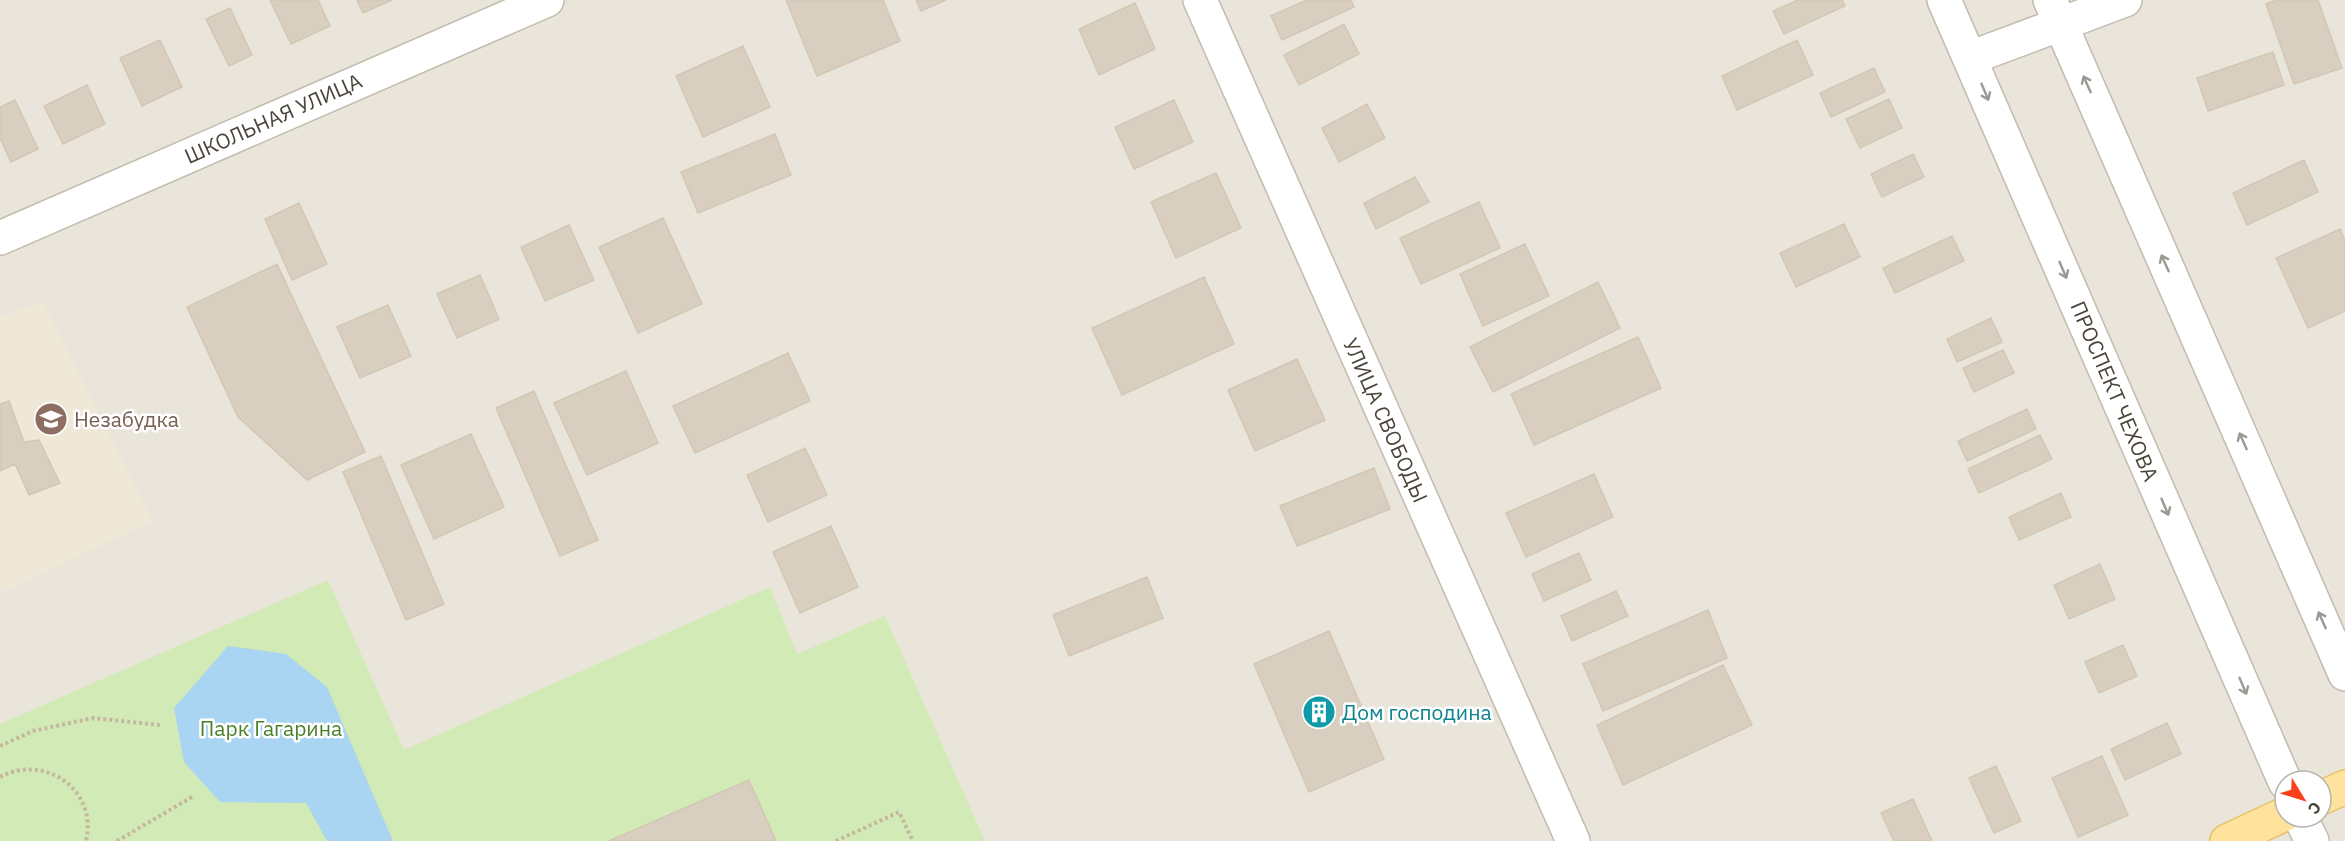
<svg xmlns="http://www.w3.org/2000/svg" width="2345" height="841" font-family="'IBM Plex Sans',sans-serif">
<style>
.residential{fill:#eae5da;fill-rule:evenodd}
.education{fill:#efe8d6}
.green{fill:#d2eab5}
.water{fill:#a9d4f2}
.building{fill:#d8cfc1;stroke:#d3c7b4;stroke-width:1.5}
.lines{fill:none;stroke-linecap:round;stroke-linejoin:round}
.minor-casing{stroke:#c2bbae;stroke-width:36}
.major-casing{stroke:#e6c16a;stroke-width:36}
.path{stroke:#c4b79f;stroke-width:4;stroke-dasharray:3 3;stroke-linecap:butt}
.minor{stroke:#fff;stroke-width:33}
.major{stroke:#ffe39c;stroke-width:33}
.oneway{stroke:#9c9892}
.labels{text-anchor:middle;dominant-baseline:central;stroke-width:5;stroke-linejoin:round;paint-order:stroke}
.street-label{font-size:21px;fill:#4b4439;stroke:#fff}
.education-label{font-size:21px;fill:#785e54;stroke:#fff;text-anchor:start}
.culture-label{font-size:21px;fill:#0d838f;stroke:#fff;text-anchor:start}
.park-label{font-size:21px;fill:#4a7f2a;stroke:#fff}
</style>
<rect width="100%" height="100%" fill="#f6f3ec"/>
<path class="residential" d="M0,0H2345V841H0ZM2285,781H2321V817H2285Z"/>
<path class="education" d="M42,301L153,521L0,593V318Z"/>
<path class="green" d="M328,580L404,750L770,587L797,654L885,616L985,841H0V724Z"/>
<path class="water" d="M228,646L286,654L327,687L393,841H327L306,803L220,802L184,762L174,708Z"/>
<path class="building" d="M270,0H318L330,26L291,44Z
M357,0H392L363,13Z
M786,0H883L900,41L817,76Z
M916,0H946L921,11Z
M1307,0H1351L1354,7L1282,40L1271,16Z
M1798,0H1842L1845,6L1784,34L1773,11Z
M2277,0H2318L2342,68L2294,84L2266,4Z
M1135,3L1155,49L1099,75L1079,29Z
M230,8L252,55L229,66L206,19Z
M1344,24L1359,54L1299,85L1284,55Z
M160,40L182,87L142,106L120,58Z
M1797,40L1813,75L1737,110L1722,76Z
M743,46L770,107L703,137L676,76Z
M2273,52L2284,85L2208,111L2197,78Z
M1874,68L1885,92L1831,117L1820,93Z
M87,85L105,124L63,144L44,106Z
M1889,99L1902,128L1860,148L1846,119Z
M15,100L38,149L11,162L0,138V107Z
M1174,100L1193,142L1134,169L1115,127Z
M1367,104L1385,138L1339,162L1322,128Z
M775,134L791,175L698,213L681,172Z
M1913,154L1924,177L1882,197L1871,174Z
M2304,160L2318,192L2247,225L2233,193Z
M1216,173L1241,228L1176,258L1151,202Z
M1415,177L1429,202L1376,229L1364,203Z
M1479,202L1500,248L1421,284L1400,238Z
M299,203L327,264L292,280L265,219Z
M663,218L702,304L638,333L599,247Z
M1844,224L1860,257L1796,287L1780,253Z
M569,225L594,280L545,301L521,247Z
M2340,229L2345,241V311L2308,328L2276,258Z
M1952,236L1964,261L1895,293L1883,268Z
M1525,244L1549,296L1483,326L1460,274Z
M277,264L365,452L307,480L238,417L187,307Z
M480,275L499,319L457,338L437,294Z
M1204,277L1234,344L1122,395L1092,328Z
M1598,282L1620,328L1493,392L1470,347Z
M388,305L411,356L360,378L337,327Z
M1991,318L2002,342L1957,362L1947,339Z
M1638,337L1661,388L1534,445L1511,394Z
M2003,350L2014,373L1974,392L1963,368Z
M788,353L810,401L695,453L673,406Z
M1297,359L1325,420L1255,451L1228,390Z
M626,371L658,443L587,475L554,403Z
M534,391L598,540L560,556L496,408Z
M9,401L24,442L39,440L60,483L29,495L15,464L0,471V404Z
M2027,409L2036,429L1967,461L1958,441Z
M471,434L504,507L434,539L401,465Z
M2040,435L2052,459L1979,493L1968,469Z
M805,448L827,495L768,522L747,475Z
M381,456L444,604L406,620L343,472Z
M1374,468L1390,509L1297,546L1280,506Z
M1594,474L1613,517L1526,557L1506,513Z
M2061,493L2071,517L2019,540L2009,517Z
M831,526L858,587L800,613L773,552Z
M1579,553L1591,580L1544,601L1532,574Z
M2100,564L2115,599L2069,619L2054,585Z
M1147,577L1163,618L1069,656L1053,615Z
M1616,591L1628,616L1572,641L1561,616Z
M1708,610L1727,658L1603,711L1583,664Z
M1329,631L1384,759L1309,792L1254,664Z
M2123,645L2137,676L2099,693L2085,662Z
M1723,665L1752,725L1623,785L1597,725Z
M2167,723L2181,754L2125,780L2111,749Z
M2102,756L2128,815L2078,837L2052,778Z
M1996,766L2021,821L1994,833L1969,778Z
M749,780L776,841H609Z
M1913,799L1932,841H1894L1881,813Z"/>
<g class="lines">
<g class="minor-casing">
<path id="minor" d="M1200,0L1573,841
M1944,0L2285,782
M2050,0L2345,674
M1970,58L2125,0
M0,238L547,0
M2300,817L2312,841"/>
</g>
<g class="major-casing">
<path id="major" d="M2321,798L2345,787
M2227,841L2285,814"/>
</g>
<path class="path" d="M0,746L33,731L93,718L160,725
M0,777C45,753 98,790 86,841
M117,841L192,797
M836,841L899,812L913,841"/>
<use href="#minor" class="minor"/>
<use href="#major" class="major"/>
</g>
<defs><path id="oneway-shaft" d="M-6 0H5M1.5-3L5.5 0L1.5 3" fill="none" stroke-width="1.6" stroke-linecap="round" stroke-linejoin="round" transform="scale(1.5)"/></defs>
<g class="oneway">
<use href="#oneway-shaft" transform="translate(2087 84) rotate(-114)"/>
<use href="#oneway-shaft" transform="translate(1985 92) rotate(67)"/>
<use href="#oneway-shaft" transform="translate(2165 263) rotate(-114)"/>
<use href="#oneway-shaft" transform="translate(2063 270) rotate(67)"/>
<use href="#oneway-shaft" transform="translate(2243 441) rotate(-114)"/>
<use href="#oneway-shaft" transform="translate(2165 507) rotate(67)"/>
<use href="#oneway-shaft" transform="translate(2322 620) rotate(-114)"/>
<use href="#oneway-shaft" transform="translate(2243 686) rotate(67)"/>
</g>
<defs>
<g id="school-disc" transform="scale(1.725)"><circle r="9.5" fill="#8d6e63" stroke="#fff"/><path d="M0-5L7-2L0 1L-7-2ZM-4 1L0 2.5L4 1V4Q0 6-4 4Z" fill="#fff"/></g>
<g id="building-disc" transform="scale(1.725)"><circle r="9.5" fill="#0f9aa8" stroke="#fff"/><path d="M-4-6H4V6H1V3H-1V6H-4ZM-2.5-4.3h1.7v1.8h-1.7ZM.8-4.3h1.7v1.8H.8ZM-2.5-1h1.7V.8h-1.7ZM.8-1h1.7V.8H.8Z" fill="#fff"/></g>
</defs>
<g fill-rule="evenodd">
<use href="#school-disc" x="51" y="419"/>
<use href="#building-disc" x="1319" y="712"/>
</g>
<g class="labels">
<g class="street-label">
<text transform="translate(273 118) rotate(-24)">ШКОЛЬНАЯ УЛИЦА</text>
<text transform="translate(2115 391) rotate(67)">ПРОСПЕКТ ЧЕХОВА</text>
<text transform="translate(1386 420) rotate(66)">УЛИЦА СВОБОДЫ</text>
</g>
<g class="education-label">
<text x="74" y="419">Незабудка</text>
</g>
<g class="culture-label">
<text x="1342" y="712">Дом господина</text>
</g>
<g class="park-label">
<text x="271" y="728">Парк Гагарина</text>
</g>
</g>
<g transform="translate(2303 799) rotate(128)"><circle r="28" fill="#ffffff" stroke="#b7b4b0" stroke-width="1.5"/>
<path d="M0-4.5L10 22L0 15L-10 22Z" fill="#fc3f1d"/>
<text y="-9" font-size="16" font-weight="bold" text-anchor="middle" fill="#4b4439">С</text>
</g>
</svg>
